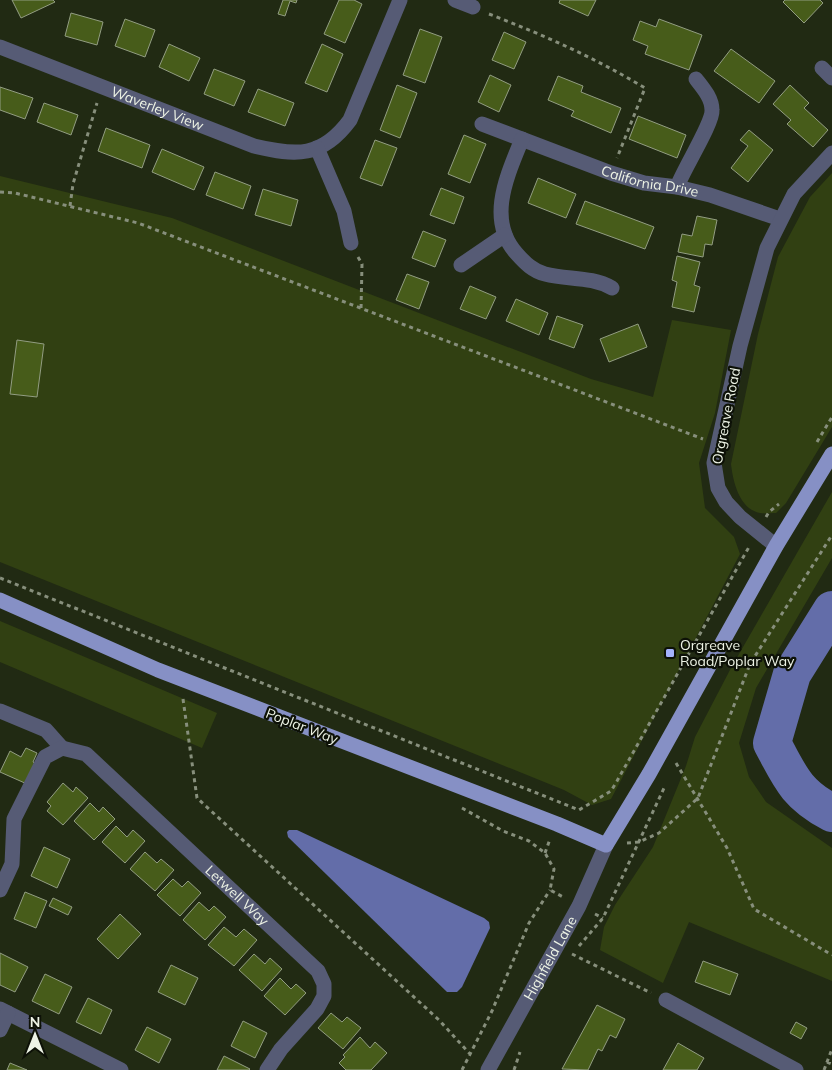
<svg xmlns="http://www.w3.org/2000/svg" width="832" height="1070" font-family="Mulish,sans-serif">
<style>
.green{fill:#314012}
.water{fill:#636da9}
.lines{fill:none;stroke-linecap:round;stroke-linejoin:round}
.river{stroke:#636da9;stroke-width:38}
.building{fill:#475c1a;stroke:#929d82}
.path{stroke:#878f7c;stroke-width:3;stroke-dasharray:4 4;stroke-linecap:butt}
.minor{stroke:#565b75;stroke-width:15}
.major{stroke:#8690c5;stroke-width:15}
.poi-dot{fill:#a4b2fc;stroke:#0d1107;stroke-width:2}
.labels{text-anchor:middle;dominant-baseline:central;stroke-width:4.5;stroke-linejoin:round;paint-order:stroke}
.street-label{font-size:14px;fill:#edf3e5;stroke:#0d1107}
.poi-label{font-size:14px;fill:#edf3e5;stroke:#0d1107;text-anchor:start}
</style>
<rect width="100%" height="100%" fill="#212a13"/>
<path class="green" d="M832,173V427L786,503L776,513C771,513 765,514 760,513C739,509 733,481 731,464L758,334L778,257L810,197Z
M0,176L172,218L591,379L653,397L672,320L731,330L715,413L699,463L705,508L734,537L740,554L611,799L592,805L564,790L0,562Z
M832,492V558L756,688L739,743L749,777L766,802L832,848V981L689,922L663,983L600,950L604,927L615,905L653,847L686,766L695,737L731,668Z
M0,621L217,713L202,748L0,662Z"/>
<path class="water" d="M289,830H297L484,918L489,922L490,928L462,987L457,992H447L288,837L287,832Z"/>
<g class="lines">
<path class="river" d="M832,610L792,674L772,743C790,777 796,794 832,813"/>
</g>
<path class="building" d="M12,0H53L55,2L21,18Z
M283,0H297L296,3L290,1L285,16L278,14Z
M339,0H354L362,4L345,43L324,34Z
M560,0H596L588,16L559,3Z
M785,0H820L823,3L804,23L783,2Z
M71,13L103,22L97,45L65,36Z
M125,19L155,30L145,57L115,46Z
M659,19L702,35L689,70L645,54L648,46L633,40L640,21L656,27Z
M420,29L442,37L425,83L403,75Z
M504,32L526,42L514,69L492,60Z
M169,44L200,58L189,81L159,67Z
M322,44L343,54L327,92L305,83Z
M731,49L775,81L759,103L714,71Z
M214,69L245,81L234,106L204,94Z
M490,75L511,85L499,112L478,102Z
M558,76L583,86L581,92L621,108L611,133L571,116L574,111L548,100Z
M397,85L417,93L400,138L380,130Z
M790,85L809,103L804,108L828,130L813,147L787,124L791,120L773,104Z
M0,87L33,98L25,119L0,110Z
M258,89L294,103L285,126L248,112Z
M44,103L78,115L71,135L37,122Z
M638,116L686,135L677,158L629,139Z
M106,128L150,145L142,168L98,151Z
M749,130L773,150L748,182L731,168L748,146L740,140Z
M464,135L486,144L470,183L448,174Z
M375,140L397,148L382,186L360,178Z
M162,149L204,167L194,190L152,172Z
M215,172L251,186L243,209L206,195Z
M538,178L576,194L566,218L528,203Z
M441,188L464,197L454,224L430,215Z
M263,189L298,200L291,226L255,215Z
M585,201L654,227L645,249L576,224Z
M697,216L717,220L712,245L705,244L703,257L678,252L682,234L692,236Z
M423,231L446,240L435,267L412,258Z
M677,256L700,262L694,285L700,287L694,312L672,307L677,282L672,280Z
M407,274L429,282L419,309L396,300Z
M470,286L496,297L486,319L460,309Z
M516,299L548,313L539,335L506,321Z
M557,316L583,325L574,348L549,339Z
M638,324L647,347L609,362L600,339Z
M17,340L44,344L37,397L10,394Z
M26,748L37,753L33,762L36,764L27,784L0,772L10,751L21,757Z
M63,783L73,792L76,787L88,798L63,825L47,811L51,806L47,802Z
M90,803L99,812L103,807L115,819L94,840L74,821Z
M116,826L127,837L133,830L145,841L125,863L102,842Z
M44,847L70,859L57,888L31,876Z
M145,852L157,863L161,859L174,870L155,891L130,869Z
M173,879L182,887L188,881L201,893L180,916L157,895Z
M25,892L47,901L36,928L14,919Z
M53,898L72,907L68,915L49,906Z
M199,902L209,911L214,906L226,917L205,940L183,920Z
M120,914L141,934L118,959L97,939Z
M224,927L236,937L244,929L257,940L234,966L208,945Z
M0,953L28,967L15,992L0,985Z
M254,954L265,964L270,958L282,969L262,991L239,970Z
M703,961L738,974L730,995L695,982Z
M171,965L198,978L185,1005L158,992Z
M45,974L72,987L59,1014L32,1001Z
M280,978L291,989L296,984L306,993L285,1015L264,996Z
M88,998L112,1010L101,1034L76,1022Z
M597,1005L625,1019L616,1038L610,1035L602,1051L598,1049L588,1070L562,1069Z
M331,1013L342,1022L347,1017L361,1028L343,1049L318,1028Z
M243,1021L267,1033L255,1058L231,1046Z
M796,1022L807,1028L801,1039L790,1033Z
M147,1027L171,1039L159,1063L135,1050Z
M360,1037L370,1048L375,1042L387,1053L371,1070H346L339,1063L345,1057L343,1055Z
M678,1043L704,1058L697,1070H663Z
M224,1056L250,1069L249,1070H217Z
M10,1063L27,1070H7Z"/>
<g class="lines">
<path class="path" d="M489,14C544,35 595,58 645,88L617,158
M0,192L15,193L138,223L703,439
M70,206L73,184L97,103
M358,257L362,264L361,310
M817,442L832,417
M766,517L769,512L779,504
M0,578L579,810L611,791L617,781L749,547
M183,699L197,798L439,1020L470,1054
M676,763L727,848L754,909L832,955
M462,808L503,831L529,841L545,853L554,869L550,890L565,898
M627,843L639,842L659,833L698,798L750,664L832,535
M545,853L550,839
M595,914L603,918
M579,946L603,918L665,786
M572,954L651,993
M827,1062L832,1064
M462,1070L492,1011L529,923L550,890
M514,1070L520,1052
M824,1070L832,1049"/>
<g class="minor">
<path d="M455,0L473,7"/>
<path id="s1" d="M0,47L254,146C296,156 322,158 350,120L400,0"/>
<path d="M822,68L832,78"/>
<path id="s2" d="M482,124L611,173L644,183L677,187L710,195L780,219"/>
<path d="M522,139C507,176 486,220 517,254C525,263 533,271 545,274C568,280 591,276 612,288"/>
<path d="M317,148L344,211L351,243"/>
<path d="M677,187C684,168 713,123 712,110C712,98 703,88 696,79"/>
<path d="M461,265L505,235"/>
<path d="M776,546L740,517L726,502L718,488L714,463L740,346L767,248L794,194L832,153"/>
<path d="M0,711L46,730L62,748"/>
<path id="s3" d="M0,890L12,864L14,819L45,757L62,748L86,754L318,971L324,984V996L317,1009L281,1049L267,1070"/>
<path d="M666,1000L796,1070"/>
<path d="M0,1009L121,1070"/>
<path d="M0,1030L8,1013"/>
<path id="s4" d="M488,1070L579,906L606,845"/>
</g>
<path class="major" d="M0,600L158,670L557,824L606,845L649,774L776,546L832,454"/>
</g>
<rect class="poi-dot" x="665" y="648" width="10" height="10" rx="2.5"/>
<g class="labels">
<g class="street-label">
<text stroke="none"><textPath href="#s1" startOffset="169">Waverley View</textPath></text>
<text stroke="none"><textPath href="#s2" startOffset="178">California Drive</textPath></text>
<text transform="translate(726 416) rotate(-79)">Orgreave Road</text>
<text transform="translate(302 726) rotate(21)">Poplar Way</text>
<text stroke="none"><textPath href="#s3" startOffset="394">Letwell Way</textPath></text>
<text stroke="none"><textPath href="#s4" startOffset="128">Highfield Lane</textPath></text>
</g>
<g class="poi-label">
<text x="680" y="645">Orgreave<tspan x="680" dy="16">Road/Poplar Way</tspan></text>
</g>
</g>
<g transform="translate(35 1035)" stroke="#0d1107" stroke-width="4" paint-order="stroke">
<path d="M0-4L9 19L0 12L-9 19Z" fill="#edf3e5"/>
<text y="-8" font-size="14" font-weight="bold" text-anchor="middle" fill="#edf3e5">N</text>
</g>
</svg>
